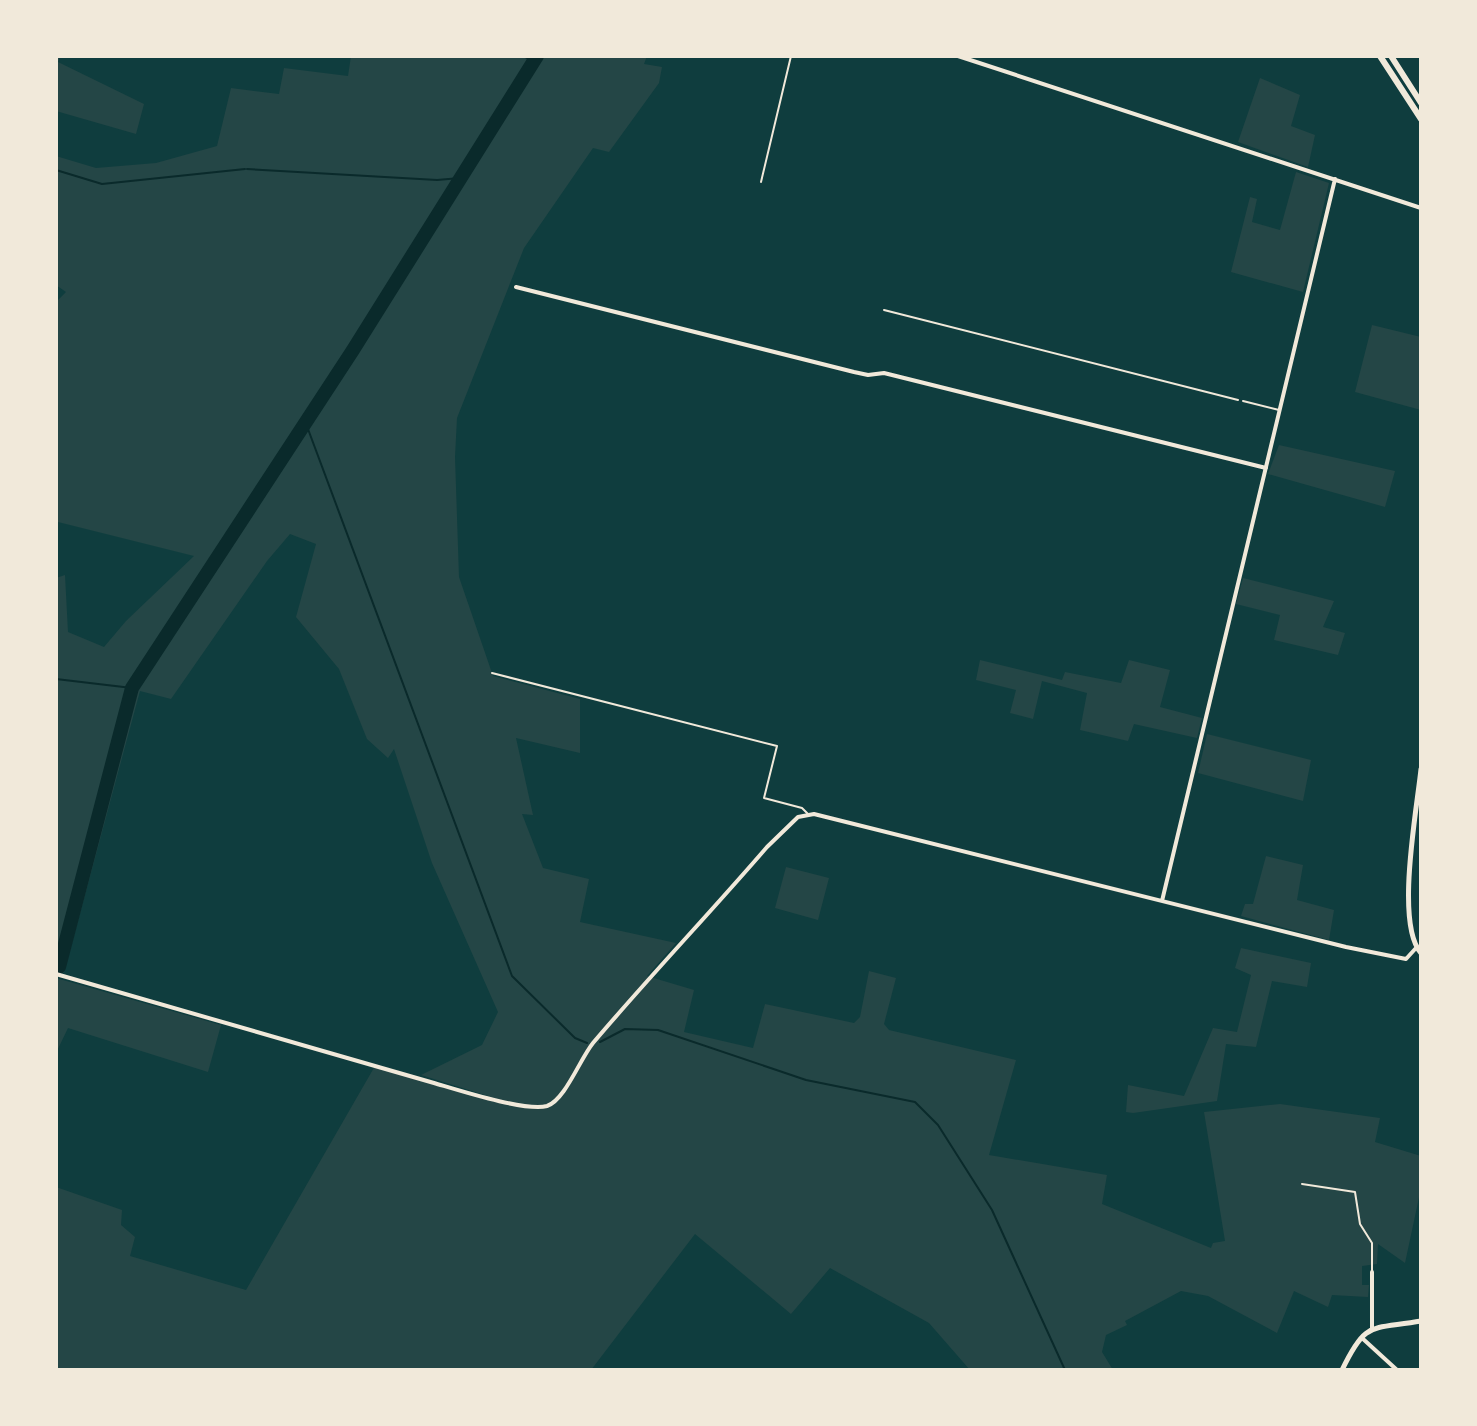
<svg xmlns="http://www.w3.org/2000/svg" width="1477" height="1426" font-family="'DM Sans',sans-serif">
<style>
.green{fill:#244646}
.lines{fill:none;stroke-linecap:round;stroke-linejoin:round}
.stream{stroke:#0a2a2b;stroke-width:2}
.river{stroke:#0a2a2b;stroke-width:14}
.path{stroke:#f1e9da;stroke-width:2}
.service{stroke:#f1e9da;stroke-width:2}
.minor{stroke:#f1e9da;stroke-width:4}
.tertiary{stroke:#f1e9da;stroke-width:5}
.primary{stroke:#f1e9da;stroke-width:6}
</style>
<rect width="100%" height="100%" fill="#0f3d3e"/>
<path class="green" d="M56,56H60L58,62L144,104L136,134L56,111Z
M351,56H647L644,64L662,67L659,83L609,152L593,148L524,248L457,418L455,457L459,577L493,676L580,699V753L516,738L533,815L522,814L543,868L589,879L580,922L676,943L647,976L694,990L684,1032L753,1048L765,1004L854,1023L860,1017L869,971L896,978L884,1024L889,1030L1016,1060L989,1155L1107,1175L1102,1204L1211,1248L1213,1243L1225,1241L1204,1112L1280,1104L1380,1118L1375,1142L1421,1156V1188L1405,1263L1378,1244L1377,1264L1362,1266V1285H1369L1368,1297L1332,1295L1328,1307L1294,1291L1277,1333L1208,1296L1181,1291L1125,1321L1127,1325L1106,1335L1102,1352L1113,1370H970L929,1323L830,1268L791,1314L695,1234L591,1370H56V1187L122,1210L121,1225L135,1237L130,1256L246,1290L375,1066L501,1100L421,1075L482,1045L498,1012L432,863L394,749L388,758L367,739L339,669L296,617L316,544L290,534L267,561L171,699L140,691L64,973L56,971V578L65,575L68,632L104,647L126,621L194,556L58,522L56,515V302L66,292L56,285V156L96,168L156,163L217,146L231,88L279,94L284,68L348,76Z
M1260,78L1300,95L1291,126L1315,135L1308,167L1238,142Z
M1296,172L1329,183L1303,292L1231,272L1250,197L1257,199L1252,222L1280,230Z
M1372,325L1421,337V410L1355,392Z
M1279,445L1395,471L1385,507L1268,474Z
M1243,578L1334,601L1323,627L1345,633L1338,655L1274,640L1280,615L1236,604Z
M980,660L1062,680L1065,672L1121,683L1129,660L1170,670L1160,707L1202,718L1197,738L1134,724L1128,741L1080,730L1087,693L1042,681L1033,719L1010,713L1016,690L976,680Z
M1207,734L1311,760L1303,801L1198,773Z
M1266,856L1303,865L1297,900L1334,910L1329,940L1241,916L1245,904H1253Z
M786,867L829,878L818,920L775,908Z
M1241,948L1311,963L1307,987L1272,981L1256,1047L1226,1044L1217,1101L1133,1113L1126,1112L1128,1085L1184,1096L1213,1028L1237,1032L1251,975L1235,968Z
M56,978L221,1025L208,1072L68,1028L56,1053Z"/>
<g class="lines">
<path class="stream" d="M523,56L534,61
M247,169L437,180L460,178
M56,170L102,184L245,169
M305,421L512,976L575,1038L587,1043
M56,679L132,688
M600,1042L625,1029L658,1030L806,1080L915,1102L938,1125L992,1210L1065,1370"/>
<path class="river" d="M59,967L132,688L353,350L537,56"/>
<path class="path" d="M884,310L1238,400"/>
<path class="service" d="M761,182L791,56
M1243,401L1279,410
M492,673L777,746L764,798L802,808L808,814
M1302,1184L1355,1192L1360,1224L1372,1243V1272"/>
<path class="minor" d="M958,56L1421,208
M516,287L854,372L868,375L884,373L1266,468
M1162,901L1335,179
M56,974L434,1083C458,1090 526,1112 547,1106C565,1100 580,1059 593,1043C649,977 710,913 767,847L798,817L814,814L1346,947L1406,959L1416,948
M1372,1329V1272
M1362,1338L1397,1370"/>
<path class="tertiary" d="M1421,769C1417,809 1395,924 1421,953
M1342,1370C1366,1320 1370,1330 1421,1321"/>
<path class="primary" d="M1380,56L1421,119
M1391,56L1421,103"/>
</g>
<rect width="1477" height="1426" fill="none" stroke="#f1e9da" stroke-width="116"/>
</svg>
